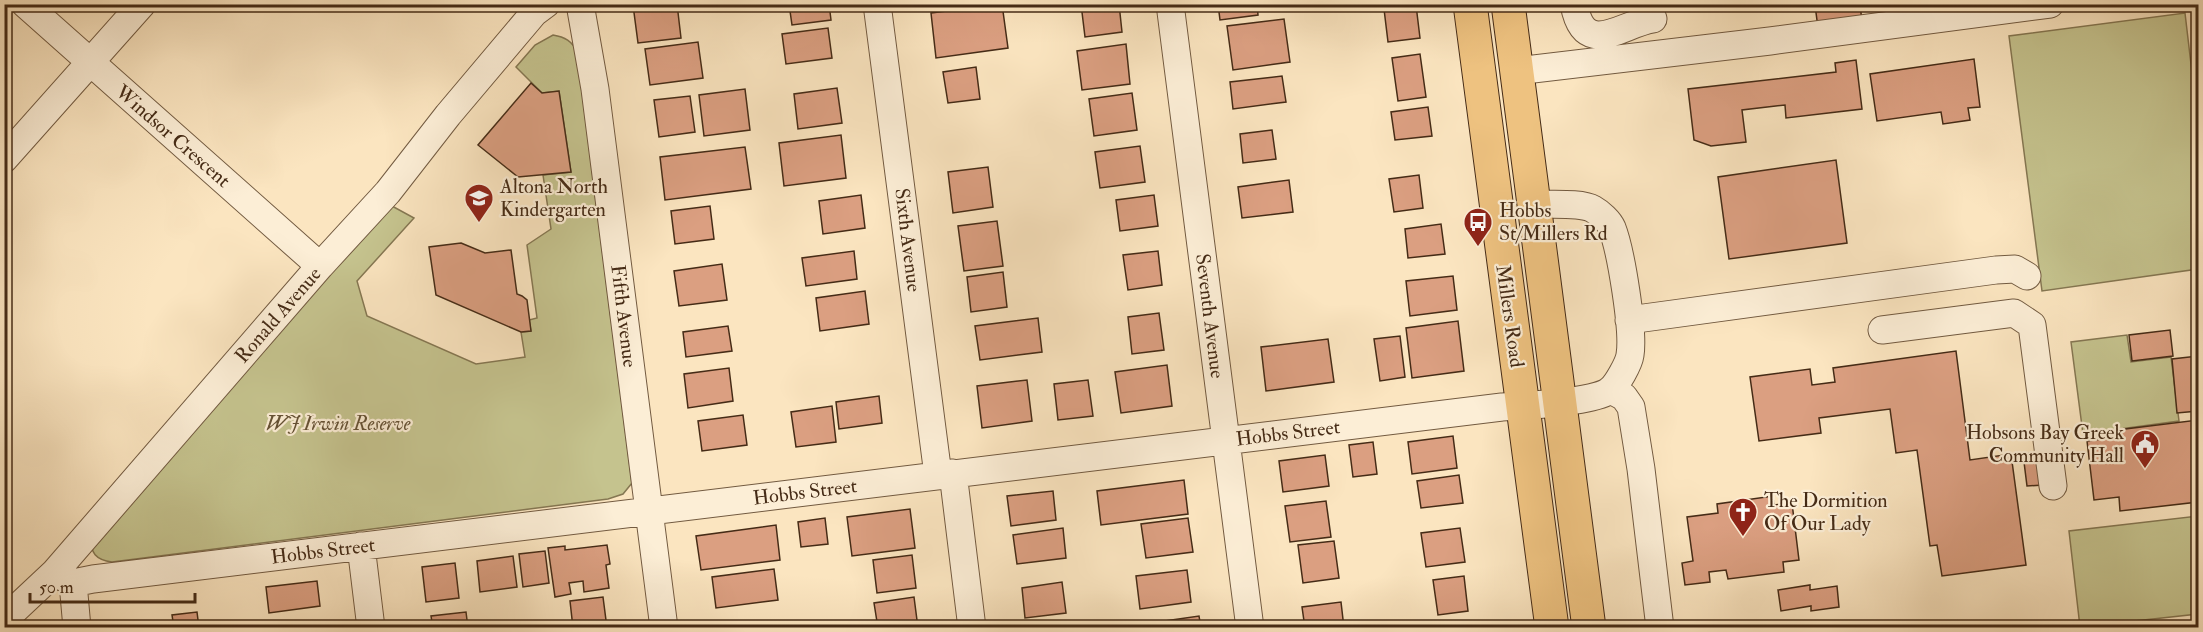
<svg xmlns="http://www.w3.org/2000/svg" width="2203" height="632" font-family="'IM FELL Double Pica',serif">
<style>
.green{fill:#c5c38e;stroke:#857752;stroke-width:1.5}
.building{fill:#db9f81;stroke:#452b16;stroke-width:1.5}
.lines{fill:none;stroke-linecap:round;stroke-linejoin:round}
.minor-casing{stroke:#725a40;stroke-width:29}
.major-casing{stroke:#452b16;stroke-width:35}
.minor{stroke:#fceed6;stroke-width:27}
.major{stroke:#eec280;stroke-width:33}
.labels{text-anchor:middle;dominant-baseline:central;stroke-width:4.5;stroke-linejoin:round;paint-order:stroke}
.street-label{font-size:20px;fill:#452b16;stroke:#fceed6}
.poi-label{font-size:20px;fill:#452b16;stroke:#fceed6;text-anchor:start}
.park-label{font-size:20px;font-style:italic;fill:#655134;stroke:#fceed6}
</style>
<rect width="100%" height="100%" fill="#fbe5c0"/>
<filter id="stains"><feTurbulence type="fractalNoise" baseFrequency=".00333" numOctaves="4"/><feColorMatrix values="0 0 0 0 .2 0 0 0 0 .09 0 0 0 0 .02 0 0 0 .5 -.17"/></filter>
<radialGradient id="worn" r=".72"><stop offset=".6" stop-color="#630" stop-opacity="0"/><stop offset="1" stop-color="#630" stop-opacity=".3"/></radialGradient>
<path class="green" d="M2185,13L2198,124V269L2042,291L2009,36Z
M553,35C565,37 572,41 577,52L632,483L623,494L608,499L112,562C96,560 90,553 91,537L392,206L414,218L357,281L367,316L476,364L525,357L521,332L531,331L529,320L537,318L527,245L551,229L543,175L571,172L559,91L542,93L516,67L535,45Z
M2127,335L2131,362L2171,357L2179,421L2083,434L2071,342Z
M2198,516V614L2080,627L2069,531Z"/>
<path class="building" d="M677,4L681,38L638,43L633,5Z
M789,4H829L831,20L792,25Z
M1002,4L1008,48L936,58L931,13Z
M1081,4H1119L1122,32L1085,37Z
M1218,4H1257L1258,15L1220,20Z
M1785,4H1860L1862,22L1818,28L1815,5L1786,8Z
M1416,5L1420,38L1388,42L1384,9Z
M1284,19L1290,62L1233,70L1227,26Z
M828,28L832,58L786,64L782,34Z
M698,42L703,78L650,85L645,49Z
M1126,44L1130,84L1082,90L1077,51Z
M1420,54L1426,97L1398,101L1392,58Z
M1974,59L1980,107L1968,108L1970,120L1943,124L1941,112L1877,121L1870,74Z
M1856,60L1862,109L1786,118L1785,105L1742,110L1746,142L1711,146L1694,140L1688,89L1836,72L1835,63Z
M976,67L980,99L948,103L943,72Z
M1282,76L1286,102L1233,109L1230,82Z
M531,83L542,93L559,91L571,172L518,177L478,145Z
M837,88L842,123L798,129L794,94Z
M745,89L750,130L704,136L699,95Z
M1132,93L1137,130L1094,136L1089,99Z
M690,96L695,132L659,137L654,100Z
M1428,107L1432,136L1395,140L1391,112Z
M1272,130L1276,159L1243,163L1240,134Z
M841,135L846,178L784,186L779,143Z
M1140,146L1145,182L1100,188L1095,152Z
M745,147L751,189L665,200L660,157Z
M1836,160L1847,243L1729,259L1718,177Z
M988,167L993,207L953,213L948,172Z
M1419,175L1423,208L1394,212L1389,179Z
M1289,180L1293,212L1242,218L1238,187Z
M861,195L865,228L823,234L819,201Z
M1154,195L1158,226L1120,231L1116,200Z
M710,206L714,239L675,244L671,211Z
M997,221L1003,266L964,271L958,226Z
M1441,224L1445,254L1408,258L1405,229Z
M461,243L485,253L511,250L517,294L522,296L527,300L531,331L521,332L436,295L429,247Z
M854,251L857,279L806,286L802,258Z
M1158,251L1162,285L1128,290L1123,255Z
M722,264L727,300L679,306L674,271Z
M1003,272L1007,307L971,312L967,277Z
M1453,276L1457,310L1410,316L1406,281Z
M865,291L869,324L820,331L816,298Z
M1159,313L1164,350L1132,354L1128,317Z
M1038,318L1042,352L980,360L975,326Z
M1458,321L1464,371L1412,378L1406,328Z
M728,326L732,351L686,357L683,332Z
M2170,330L2173,356L2132,361L2129,335Z
M1400,336L1405,377L1380,381L1374,339Z
M1328,339L1334,382L1266,391L1261,347Z
M1956,351L1970,460L2011,454L2026,565L1942,576L1937,545L1930,546L1917,450L1896,453L1890,409L1819,418L1821,433L1759,441L1750,377L1810,369L1812,385L1835,382L1833,368Z
M2198,356V411L2177,413L2172,359Z
M1167,365L1172,406L1121,413L1115,372Z
M729,368L733,401L688,408L684,374Z
M1027,380L1032,421L982,428L977,386Z
M1088,380L1093,416L1058,420L1054,384Z
M879,396L882,423L839,429L836,402Z
M832,406L836,442L796,447L791,412Z
M743,415L747,445L702,451L698,421Z
M2198,420V502L2120,511L2119,497L2094,500L2087,441L2110,438L2109,431Z
M1453,436L1457,468L1412,474L1408,442Z
M1373,442L1377,474L1353,477L1349,445Z
M2038,452L2043,485L2027,486L2023,454Z
M1325,455L1329,486L1283,492L1279,461Z
M1459,475L1463,503L1421,508L1417,481Z
M1184,480L1188,514L1101,525L1097,491Z
M1053,491L1056,520L1011,526L1007,496Z
M1773,496L1774,505L1792,503L1799,560L1783,562L1784,572L1728,579L1726,570L1709,572L1710,582L1685,585L1682,563L1693,561L1687,517L1718,513L1717,504Z
M1326,501L1331,537L1290,542L1285,506Z
M910,509L915,548L852,556L847,517Z
M825,518L828,544L801,547L798,522Z
M1188,518L1193,552L1146,558L1141,524Z
M776,525L780,560L701,570L696,536Z
M1063,528L1066,558L1017,564L1013,535Z
M1460,528L1465,562L1426,567L1421,533Z
M1334,541L1339,578L1303,583L1298,545Z
M607,545L610,564L606,565L609,588L584,592L583,581L569,583L571,594L555,597L548,548L565,546V550Z
M545,551L549,583L523,587L519,554Z
M912,555L916,588L877,593L873,560Z
M513,556L517,587L480,592L477,561Z
M455,563L459,598L426,602L422,567Z
M774,569L778,600L716,608L712,577Z
M1187,570L1191,602L1140,609L1136,576Z
M1464,576L1468,611L1438,615L1433,580Z
M317,581L320,606L269,613L266,587Z
M1062,582L1066,613L1025,618L1022,588Z
M1810,585V590L1837,586L1839,607L1811,611V606L1781,611L1778,590Z
M603,597L607,628H573L570,601Z
M914,597L918,628H878L874,603Z
M1341,602L1344,628H1305L1302,607Z
M197,612L199,628H174L172,615Z
M466,612L468,628H433L431,616Z
M1199,616L1201,628H1158V622Z
M319,621V628H270Z"/>
<g class="lines">
<g class="minor-casing">
<path id="minor" d="M25,4L320,266
M580,4L595,89L664,628
M877,4L938,475
M1170,4L1250,628
M1574,4C1584,60 1621,24 1653,19
M1516,71L1770,41L2050,4
M4,159L142,4
M1629,320L1996,270L2015,269L2027,276
M1882,330L2014,313L2032,325L2053,486
M1611,390L1624,397L1631,407L1641,469L1660,628
M953,473L972,628
M361,546L371,628
M55,572L73,583L93,579L1502,407C1522,406 1598,402 1610,390C1617,385 1629,363 1630,355C1634,331 1621,251 1612,228C1609,221 1600,213 1593,209C1581,202 1549,205 1534,204
M73,583L77,628
M4,620L55,572L320,266L388,192L448,115L534,13L546,4"/>
</g>
<g class="major-casing">
<path id="major" d="M1470,4L1552,628
M1508,4L1589,628"/>
</g>
<use href="#minor" class="minor"/>
<use href="#major" class="major"/>
</g>
<defs>
<g id="school-pin" transform="scale(1.5)"><path d="M0 17L-7.5 6A9.5 9.5 0 1 1 7.5 6Z" fill="#8f2418" stroke="#fceed6"/><path d="M0-5L7-2L0 1L-7-2ZM-4 1L0 2.5L4 1V4Q0 6-4 4Z" fill="#fff"/></g>
<g id="bus-pin" transform="scale(1.5)"><path d="M0 17L-7.5 6A9.5 9.5 0 1 1 7.5 6Z" fill="#8f2418" stroke="#fceed6"/><path d="M-5-6H5V4H4V6H2V4H-2V6H-4V4H-5ZM-3.5-4V0h7V-4ZM-3.5 1.2v1.5H-2V1.2ZM2 1.2v1.5H3.5V1.2Z" fill="#fff"/></g>
<g id="civic-pin" transform="scale(1.5)"><path d="M0 17L-7.5 6A9.5 9.5 0 1 1 7.5 6Z" fill="#8f2418" stroke="#fceed6"/><path d="M-.6-6.5H3V-4.5H.6V-3L4-1V1h2V6H-6V1h2V-1L-.6-3ZM-1.2 2.5V6h2.4V2.5Z" fill="#fff"/></g>
<g id="church-pin" transform="scale(1.5)"><path d="M0 17L-7.5 6A9.5 9.5 0 1 1 7.5 6Z" fill="#8f2418" stroke="#fceed6"/><path d="M-1.2-6h2.4v3.5h3.3v2.4h-3.3V6h-2.4V-.1h-3.3v-2.4h3.3Z" fill="#fff"/></g>
</defs>
<g fill-rule="evenodd">
<use href="#school-pin" x="479" y="198"/>
<use href="#bus-pin" x="1478" y="222"/>
<use href="#civic-pin" x="2145" y="444"/>
<use href="#church-pin" x="1743" y="512"/>
</g>
<g class="labels">
<g class="street-label">
<text transform="translate(173 136) rotate(41)">Windsor Crescent</text>
<text transform="translate(908 240) rotate(83)">Sixth Avenue</text>
<text transform="translate(278 315) rotate(-49)">Ronald Avenue</text>
<text transform="translate(624 316) rotate(83)">Fifth Avenue</text>
<text transform="translate(1210 316) rotate(83)">Seventh Avenue</text>
<text transform="translate(1510 316) rotate(82)">Millers Road</text>
<text transform="translate(1288 433) rotate(-7)">Hobbs Street</text>
<text transform="translate(805 492) rotate(-7)">Hobbs Street</text>
<text transform="translate(323 551) rotate(-7)">Hobbs Street</text>
</g>
<g class="poi-label">
<text x="500" y="186">Altona North<tspan x="500" dy="23">Kindergarten</tspan></text>
<text x="1499" y="210">Hobbs<tspan x="1499" dy="23">St/Millers Rd</tspan></text>
<text x="2124" y="432" text-anchor="end">Hobsons Bay Greek<tspan x="2124" dy="23">Community Hall</tspan></text>
<text x="1764" y="500">The Dormition<tspan x="1764" dy="23">Of Our Lady</tspan></text>
</g>
<g class="park-label">
<text x="338" y="423">WJ Irwin Reserve</text>
</g>
</g>
<rect width="2203" height="632" fill="none" stroke="#fbe5c0" stroke-width="24"/>
<rect x="6" y="6" width="2191" height="620" fill="none" stroke="#452b16" stroke-width="3"/>
<rect x="12" y="12" width="2179" height="608" fill="none" stroke="#452b16" stroke-width="1.5"/>
<path d="M30 593v9h165v-9" fill="none" stroke="#452b16" stroke-width="3"/>
<text x="39" y="593" font-size="18" fill="#452b16" stroke="#fceed6" stroke-width="4.5" paint-order="stroke">50 m</text>
<rect width="100%" height="100%" filter="url(#stains)"/>
<rect width="100%" height="100%" fill="url(#worn)"/>
</svg>
